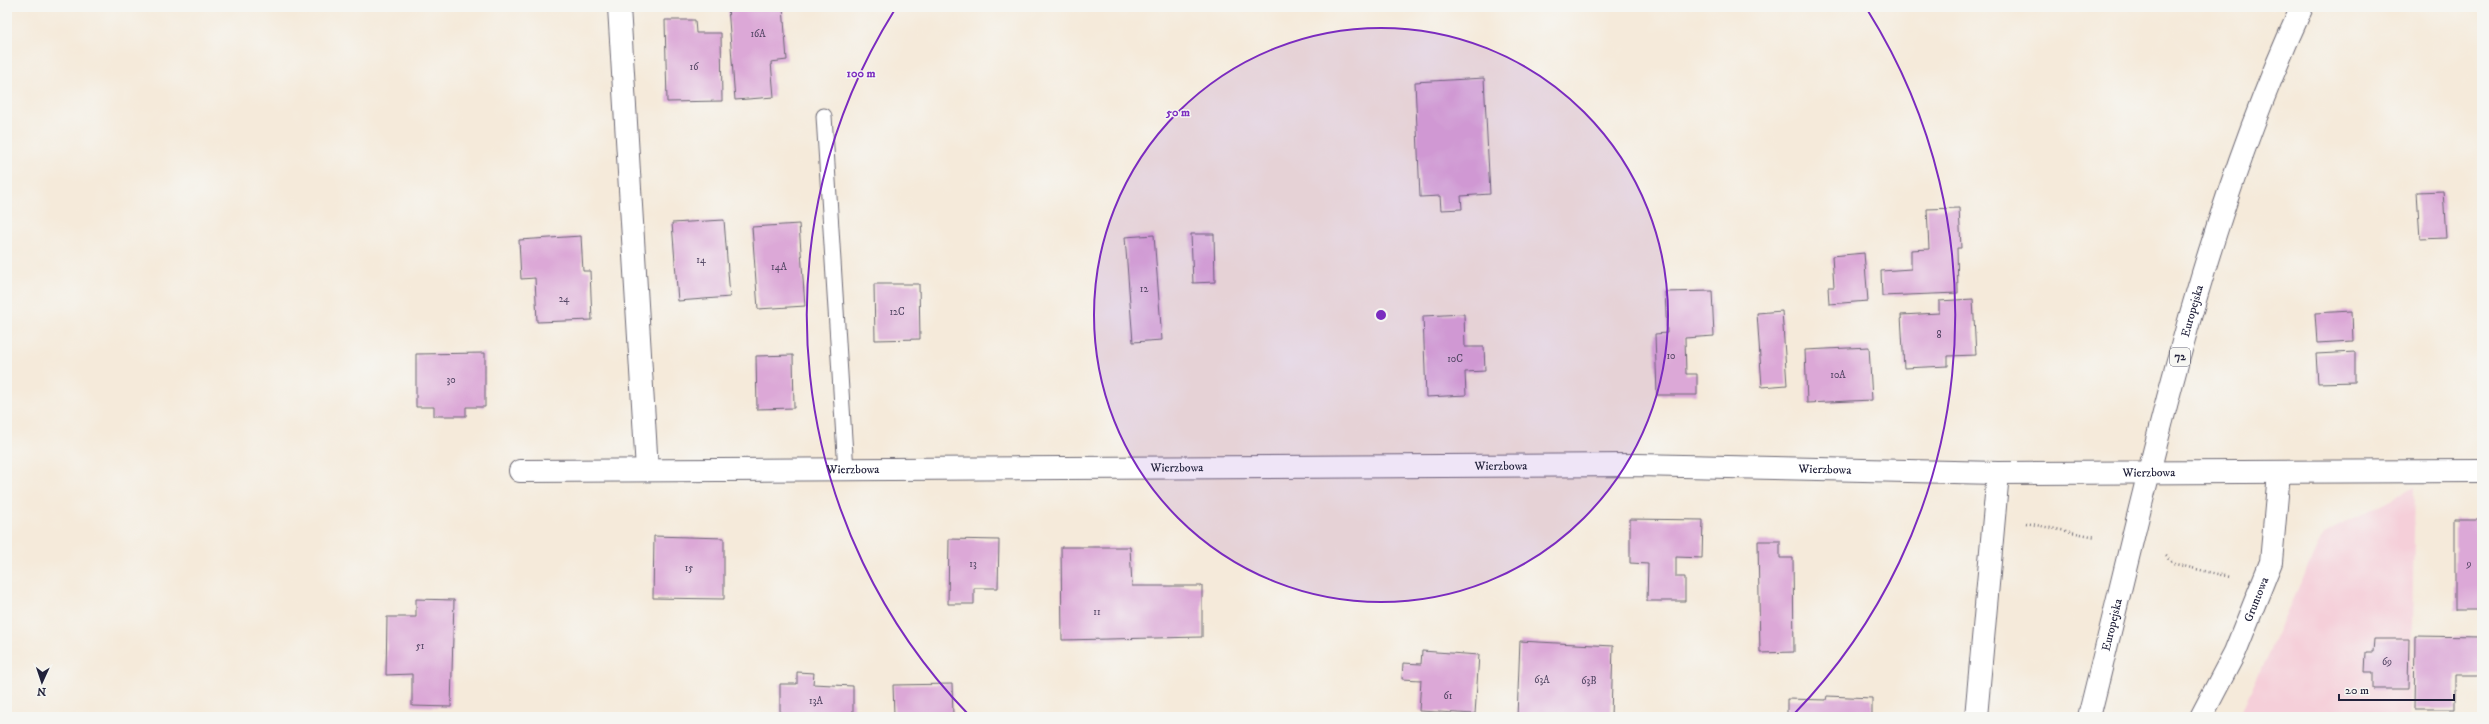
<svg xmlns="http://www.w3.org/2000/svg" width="2489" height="724" font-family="'IM FELL DW Pica',serif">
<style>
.built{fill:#f5cfd9}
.building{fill:#dca8d7}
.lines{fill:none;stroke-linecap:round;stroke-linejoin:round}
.lane-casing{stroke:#6c6873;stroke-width:17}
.street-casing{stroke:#6c6873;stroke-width:24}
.primary-casing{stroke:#6c6873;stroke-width:24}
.path{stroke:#6c6873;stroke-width:2.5;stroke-dasharray:1 3;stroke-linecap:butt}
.lane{stroke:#fff;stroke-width:15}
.street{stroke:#fff;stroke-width:22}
.primary{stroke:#fff;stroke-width:22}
.ring{fill:none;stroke:#7b2cbf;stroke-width:2}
.labels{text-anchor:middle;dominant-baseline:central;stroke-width:3;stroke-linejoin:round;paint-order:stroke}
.number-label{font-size:10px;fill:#504462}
.shield{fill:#f6f6f2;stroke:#626272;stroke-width:1}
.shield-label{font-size:11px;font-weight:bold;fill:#22223b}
.street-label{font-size:12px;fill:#22223b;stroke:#f6f6f2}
.centre{fill:#7b2cbf;stroke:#f6f6f2;stroke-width:2}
.ring-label{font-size:12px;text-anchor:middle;font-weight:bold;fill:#7b2cbf;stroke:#f6f6f2;stroke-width:3;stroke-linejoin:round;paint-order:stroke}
</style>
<rect width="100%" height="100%" fill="#f6f6f2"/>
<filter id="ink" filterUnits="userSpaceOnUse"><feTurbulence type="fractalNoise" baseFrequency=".025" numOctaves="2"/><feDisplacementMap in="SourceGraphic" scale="8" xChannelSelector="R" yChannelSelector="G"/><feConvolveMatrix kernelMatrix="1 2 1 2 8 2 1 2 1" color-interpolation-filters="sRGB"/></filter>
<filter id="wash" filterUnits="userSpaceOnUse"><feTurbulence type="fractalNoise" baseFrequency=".012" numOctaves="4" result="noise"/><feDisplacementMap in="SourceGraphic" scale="16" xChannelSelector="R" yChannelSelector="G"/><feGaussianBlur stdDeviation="0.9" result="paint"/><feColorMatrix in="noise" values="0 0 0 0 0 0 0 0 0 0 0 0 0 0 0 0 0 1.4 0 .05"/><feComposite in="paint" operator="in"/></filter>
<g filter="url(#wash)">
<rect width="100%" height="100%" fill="#f5eada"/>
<path class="built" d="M2415,487L2410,717H2239L2323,534Z"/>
<g id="blocks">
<path class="building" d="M728,7H783L787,60L771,62L774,97L735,100Z
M665,20H695L696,33H721L722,101L667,102Z
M1484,78L1490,194L1461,196L1462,209L1441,210L1440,196L1420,197L1415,82Z
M2443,191L2446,238L2420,239L2417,192Z
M1959,208L1961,248H1957L1958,293L1882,296L1881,271L1911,269V250L1929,249L1927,209Z
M724,220L730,297L678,301L672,223Z
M799,224L805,306L758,309L752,227Z
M1191,234H1214L1215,282L1193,283Z
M1154,235L1162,340L1133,342L1125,237Z
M581,236L583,271H590L592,320L537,322L535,278L521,279L519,240Z
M1864,253L1868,301L1829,304L1828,287H1834L1832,256Z
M874,284H919L920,339L875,340Z
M1712,291L1714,336L1685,338L1686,374H1697V395H1657L1655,334L1667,333L1665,292Z
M1973,299L1976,355L1948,356V366L1904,368L1901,315L1939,313V301Z
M1782,311L1787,385L1762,387L1757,313Z
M2352,311L2353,341L2317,343L2315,313Z
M1464,314L1465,347H1484L1485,371L1465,372L1466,395L1426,397L1423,316Z
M1869,347L1872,400L1807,403L1805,350Z
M2355,352V382L2318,383L2316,354Z
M485,353V407H466V416H434V407H416V354Z
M793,355L794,408L757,409L756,356Z
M1630,519L1703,520L1702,558L1676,557V577H1685V601H1647L1648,564L1630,563Z
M2455,519H2482V610H2455Z
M654,536L724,538V599L653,598Z
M949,539L999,540L998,588H974V604H948Z
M1758,541H1780V558H1793L1794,652L1760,653Z
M1061,547H1130L1132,586H1202V637L1062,640Z
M416,599L454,600L451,707L412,706V674L386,675L387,617H416Z
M2415,636L2482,637V675H2455V709H2414Z
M2374,639H2409L2408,689H2373V672H2365L2366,652H2373Z
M1520,641L1613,646L1611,717H1517Z
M1422,651L1479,655L1475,714L1419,711L1421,680L1402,679L1403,663L1421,664Z
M797,672L814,673L813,684L853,686V717H780V684H797Z
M952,684L953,715H894L893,685Z
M1827,696L1872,698V717H1787V699L1826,700Z"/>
</g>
</g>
<g filter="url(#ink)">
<use href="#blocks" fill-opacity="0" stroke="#6c6873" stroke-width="1"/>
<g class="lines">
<g class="lane-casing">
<path id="lane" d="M824,116L846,471"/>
</g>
<g class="street-casing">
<g id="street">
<path d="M619,7L647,470"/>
<path id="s1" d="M520,471L1637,465L1998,473L2482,471"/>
<path d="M1976,717L1998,473"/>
<path id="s2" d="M2201,717L2235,652L2271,562L2279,473"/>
</g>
</g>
<g class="primary-casing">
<g id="primary">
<path id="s3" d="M2089,717C2149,478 2198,232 2302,7"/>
</g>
</g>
<path class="path" d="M2026,523L2096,537
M2165,555L2175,564L2230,577"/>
<use href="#lane" class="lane"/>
<use href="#street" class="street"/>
<use href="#primary" class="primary"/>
</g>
</g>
<circle cx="1381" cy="315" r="287" fill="#7b2cbf" fill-opacity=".12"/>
<g class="ring">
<circle cx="1381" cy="315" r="287"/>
<path d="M968 714A574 574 0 0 1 894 11M1868 11A574 574 0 0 1 1794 714"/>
</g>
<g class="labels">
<g class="number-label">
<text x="758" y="34">16A</text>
<text x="694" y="67">16</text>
<text x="701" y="260">14</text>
<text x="779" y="267">14A</text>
<text x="1144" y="289">12</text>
<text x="564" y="299">24</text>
<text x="897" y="312">12C</text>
<text x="1939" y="335">8</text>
<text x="1671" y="356">10</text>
<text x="1455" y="359">10C</text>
<text x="1838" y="375">10A</text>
<text x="451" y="380">30</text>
<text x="973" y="564">13</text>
<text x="2469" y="564">9</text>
<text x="689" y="568">15</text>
<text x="1097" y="612">11</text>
<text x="420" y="646">51</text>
<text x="2387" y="662">69</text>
<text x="1542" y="680">63A</text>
<text x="1589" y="681">63B</text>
<text x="1448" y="696">61</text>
<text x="816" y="701">13A</text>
</g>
<rect class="shield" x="2170" y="348" width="20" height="18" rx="3"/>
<g class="shield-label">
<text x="2180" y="357">72</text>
</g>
<g class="street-label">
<text stroke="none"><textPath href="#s3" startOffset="419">Europejska</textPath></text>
<text stroke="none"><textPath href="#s1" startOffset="981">Wierzbowa</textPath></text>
<text stroke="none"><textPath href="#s1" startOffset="657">Wierzbowa</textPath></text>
<text stroke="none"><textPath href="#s1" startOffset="1305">Wierzbowa</textPath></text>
<text stroke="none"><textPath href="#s1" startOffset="333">Wierzbowa</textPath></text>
<text stroke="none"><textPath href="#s1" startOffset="1629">Wierzbowa</textPath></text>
<text stroke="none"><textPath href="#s2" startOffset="130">Gruntowa</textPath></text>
<text stroke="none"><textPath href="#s3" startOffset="95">Europejska</textPath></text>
</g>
</g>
<circle cx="1381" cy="315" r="6" class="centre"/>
<g class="ring-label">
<text x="861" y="77">100 m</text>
<text x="1178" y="116">50 m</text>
</g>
<rect width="2489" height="724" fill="none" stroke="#f6f6f2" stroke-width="24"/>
<g transform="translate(42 682) rotate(183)" stroke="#f6f6f2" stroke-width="3" paint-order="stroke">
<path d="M0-3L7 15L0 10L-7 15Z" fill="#22223b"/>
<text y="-6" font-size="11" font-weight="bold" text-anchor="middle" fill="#22223b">N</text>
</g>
<path d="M2339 694v6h115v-6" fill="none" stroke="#22223b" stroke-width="2"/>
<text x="2345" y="694" font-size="12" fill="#22223b" stroke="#f6f6f2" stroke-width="3" paint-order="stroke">20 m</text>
</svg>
